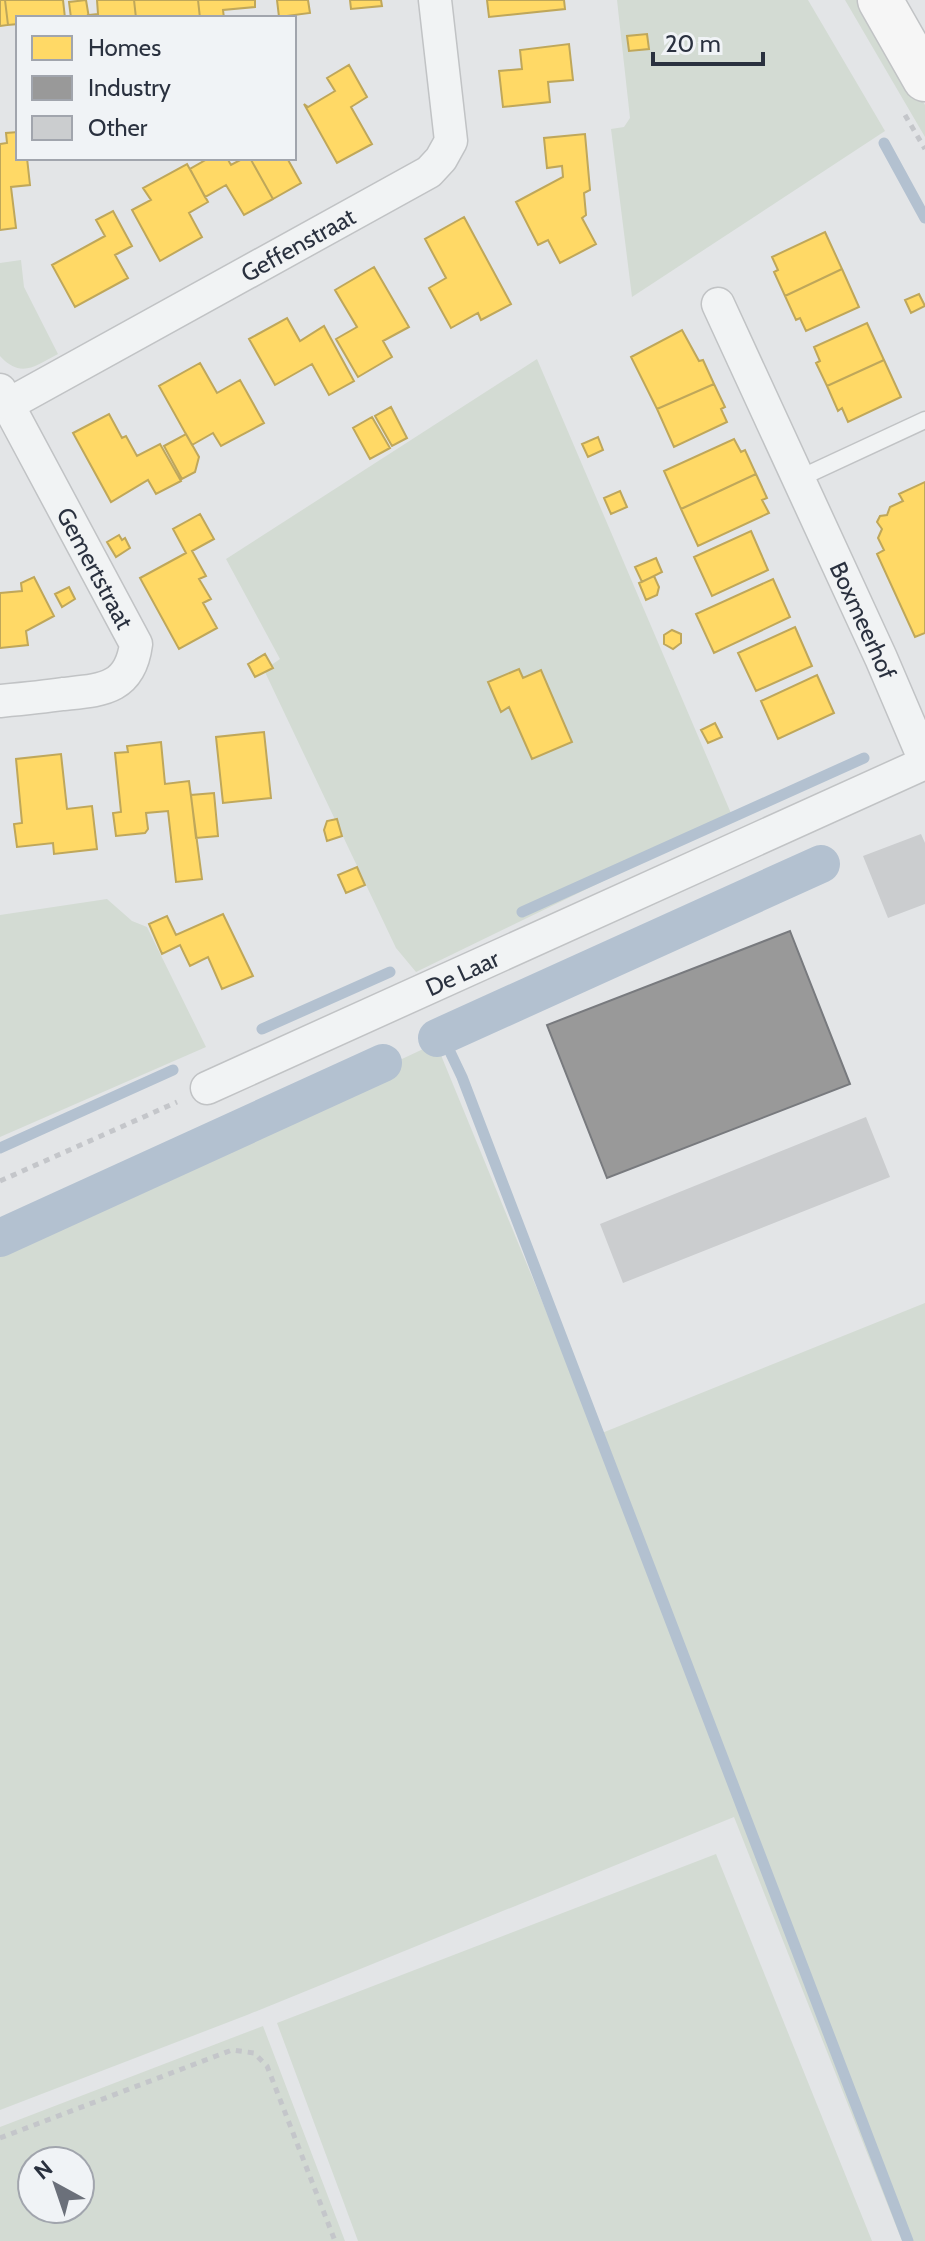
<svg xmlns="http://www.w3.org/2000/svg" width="925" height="2241" font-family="Cabin,sans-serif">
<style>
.green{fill:#d3dbd3;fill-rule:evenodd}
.homes{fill:#ffd966;stroke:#bfa75a;stroke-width:2}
.industry{fill:#999;stroke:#787a7e;stroke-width:2}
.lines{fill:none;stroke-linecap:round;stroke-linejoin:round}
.stream{stroke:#b3c1d0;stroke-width:11}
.canal{stroke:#b3c1d0;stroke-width:38}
.building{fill:#cbcdcf}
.lane-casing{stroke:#c1c3c5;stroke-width:19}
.street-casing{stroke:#c1c3c5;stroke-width:35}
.secondary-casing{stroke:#c1c3c5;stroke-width:47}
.path{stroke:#c4c6ca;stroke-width:5;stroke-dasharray:6 6;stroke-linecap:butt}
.lane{stroke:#f1f3f4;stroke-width:16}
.street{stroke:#f1f3f4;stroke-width:32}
.secondary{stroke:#f6f6f6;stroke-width:44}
.labels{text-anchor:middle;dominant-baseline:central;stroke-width:8;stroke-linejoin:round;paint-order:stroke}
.street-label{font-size:24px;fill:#2a313f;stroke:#f0f3f6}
</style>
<rect width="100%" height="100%" fill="#e3e5e7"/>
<path class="green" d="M617,0H808L885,131L632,297L611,129L624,127L630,118Z
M845,0H863L925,105V137Z
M21,260L24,287L58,354C35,366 21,379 0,356V263Z
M537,359L733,818L416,972L396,948L264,670L280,659L226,559Z
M107,899L132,921L147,927L206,1047L0,1137V915Z
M436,1043L597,1435L925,1303V2241H902L734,1817L247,2015L0,2110V1248Z
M716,1854L872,2241H358L277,2023Z
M263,2026L345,2241H0V2127ZM32,2161H80V2209H32Z"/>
<path class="homes" d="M0,0H5L8,25L0,26Z
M5,0H63L65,18H18V24L8,25Z
M86,0L89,18H71L69,2Z
M97,0H134L136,18H89L88,15L98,14Z
M134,0H198L200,18H136Z
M198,0H255V7L223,10L224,18H200Z
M277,0H308L310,13L279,17Z
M350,0H381L382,6L351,9Z
M487,0H564L565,9L489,17Z
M647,34L649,49L629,51L627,36Z
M569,44L573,80L548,82L550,102L503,107L499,71L522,69L520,50Z
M349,65L367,97L351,107L372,144L337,163L304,104L308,107L335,91L327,78Z
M18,132V158H27L30,185L11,187L16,228L0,230V144L7,143L6,133Z
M585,134L590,190L584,193L586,215L582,218L596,244L560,263L548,240L538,245L516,202L563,177L562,166L547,168L544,138Z
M209,158H227L231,165L244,158H250L273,199L244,215L226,185L205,197L190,169Z
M250,158H287L301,183L273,199Z
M187,164L208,202L189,213L202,237L160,261L132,210L151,200L143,188Z
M113,211L132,246L115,255L128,278L75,307L52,265L105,236L96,220Z
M464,217L511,304L481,320L478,313L451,328L429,288L446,278L425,239Z
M825,232L842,269L785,296L774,272L778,270L772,257Z
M374,267L409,327L383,341L392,357L358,377L336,339L357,327L335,290Z
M842,269L859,307L806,331L800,318L796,320L785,296Z
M919,294L925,306L911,313L905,300Z
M287,318L300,341L324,326L354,381L329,395L312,364L275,385L249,339Z
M867,323L884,360L827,386L816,363L820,361L814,347Z
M682,330L699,361L703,360L714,384L657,409L631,357Z
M884,360L901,397L848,422L842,408L838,411L827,386Z
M200,363L217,393L240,380L264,423L221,446L213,433L192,445L159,386Z
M714,384L725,407L721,409L727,422L674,447L657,409Z
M391,407L407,438L392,446L375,416Z
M109,414L122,438L126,436L137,456L160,444L181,481L156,494L148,480L111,502L73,433Z
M372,417L390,448L370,459L353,428Z
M186,434L199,457L195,472L182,479L164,446Z
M598,437L603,450L588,457L582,444Z
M734,439L741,452L745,450L756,474L681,509L664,471Z
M756,474L767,498L762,500L769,513L698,546L681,509Z
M925,482V633L915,637L877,554L884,550L878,538L882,529L877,522L880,516L887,515L890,507L903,501L899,494Z
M620,491L627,507L611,514L604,498Z
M200,514L214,539L192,551L206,576L199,579L211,599L203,603L217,628L179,649L140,578L186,553L173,529Z
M751,531L768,570L712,596L694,557Z
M119,535L122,540L125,538L130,548L116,557L107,542Z
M656,558L662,572L642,582L635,567Z
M654,576L659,587L657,595L646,600L639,583Z
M34,577L54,616L26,631L28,645L0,648V593L22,591L21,583Z
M773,579L790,617L714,653L696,614Z
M69,587L75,599L62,607L55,594Z
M795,627L812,666L756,691L738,653Z
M672,630L681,634V643L673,649L664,644V635Z
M265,654L273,668L255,677L248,664Z
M519,669L523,678L541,670L572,742L532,759L509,707L501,712L488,682Z
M817,675L834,713L778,739L761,701Z
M715,723L722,737L708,743L701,730Z
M264,732L271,798L223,803L216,737Z
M161,742L165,784L189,781L202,879L176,882L168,811L146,813L148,829L145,833L116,836L113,813L121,812L115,753L128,752L127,746Z
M61,754L67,809L92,806L97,849L54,854L53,843L17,847L14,824L22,823L16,759Z
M214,793L218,836L196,838L191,795Z
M337,819L342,836L327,841L324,830L327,821Z
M357,867L365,885L346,893L338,875Z
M223,914L253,976L222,989L208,957L190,966L180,945L162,954L149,924L167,916L176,935Z"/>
<path class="industry" d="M790,931L850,1084L607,1178L547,1025Z"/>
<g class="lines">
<path class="stream" d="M884,143L925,218
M522,912L864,758
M262,1029L390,972
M442,1035L462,1077L908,2241
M0,1148L173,1070"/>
<path class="canal" d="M437,1038L821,864
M0,1238L383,1063"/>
</g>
<path class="building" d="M921,834L925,843V904L888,918L863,856Z
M866,1117L890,1177L623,1283L600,1224Z"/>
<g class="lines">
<g class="lane-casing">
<path id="lane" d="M798,479L925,420"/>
</g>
<g class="street-casing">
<g id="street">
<path id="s1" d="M718,304L881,658L925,761"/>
<path id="s2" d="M0,390L136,644C130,690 101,690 63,694C42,697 21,699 0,701"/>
<path id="s3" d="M9,404L429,172L441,159L451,141L435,0"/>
<path id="s4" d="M207,1088L925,763"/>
</g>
</g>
<g class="secondary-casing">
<path id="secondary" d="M880,0L925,79"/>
</g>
<path class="path" d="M905,115L925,149
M0,1181L177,1102
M0,2138L232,2050L254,2053L267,2066L335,2241"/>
<use href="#lane" class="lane"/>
<use href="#street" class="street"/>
<use href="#secondary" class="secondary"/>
</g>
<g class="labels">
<g class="street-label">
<text stroke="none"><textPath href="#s3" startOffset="330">Geffenstraat</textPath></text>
<text stroke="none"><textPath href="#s2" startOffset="202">Gemertstraat</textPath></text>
<text stroke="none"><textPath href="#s1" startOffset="348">Boxmeerhof</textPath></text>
<text stroke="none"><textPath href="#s4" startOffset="280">De Laar</textPath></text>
</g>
</g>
<rect x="16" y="16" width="280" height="144" fill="#f0f3f6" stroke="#a1a5ad" stroke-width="2"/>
<rect x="32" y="36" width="40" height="24" fill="#ffd966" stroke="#a1a5ad" stroke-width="2"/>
<text x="88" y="56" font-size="24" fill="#2a313f">Homes</text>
<rect x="32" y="76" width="40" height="24" fill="#999999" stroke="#a1a5ad" stroke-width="2"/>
<text x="88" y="96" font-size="24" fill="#2a313f">Industry</text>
<rect x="32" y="116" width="40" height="24" fill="#cbcdcf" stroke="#a1a5ad" stroke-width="2"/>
<text x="88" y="136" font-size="24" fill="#2a313f">Other</text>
<g transform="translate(56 2185) rotate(320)"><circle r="38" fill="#f0f3f6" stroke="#a1a5ad" stroke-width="2"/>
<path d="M0-6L14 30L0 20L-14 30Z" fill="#6b707a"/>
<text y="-12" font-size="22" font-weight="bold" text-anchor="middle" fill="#2a313f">N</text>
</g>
<path d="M653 52v12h110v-12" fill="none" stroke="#2a313f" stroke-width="4"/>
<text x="665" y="52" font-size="24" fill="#2a313f" stroke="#f0f3f6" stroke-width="6" paint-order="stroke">20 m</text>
</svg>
